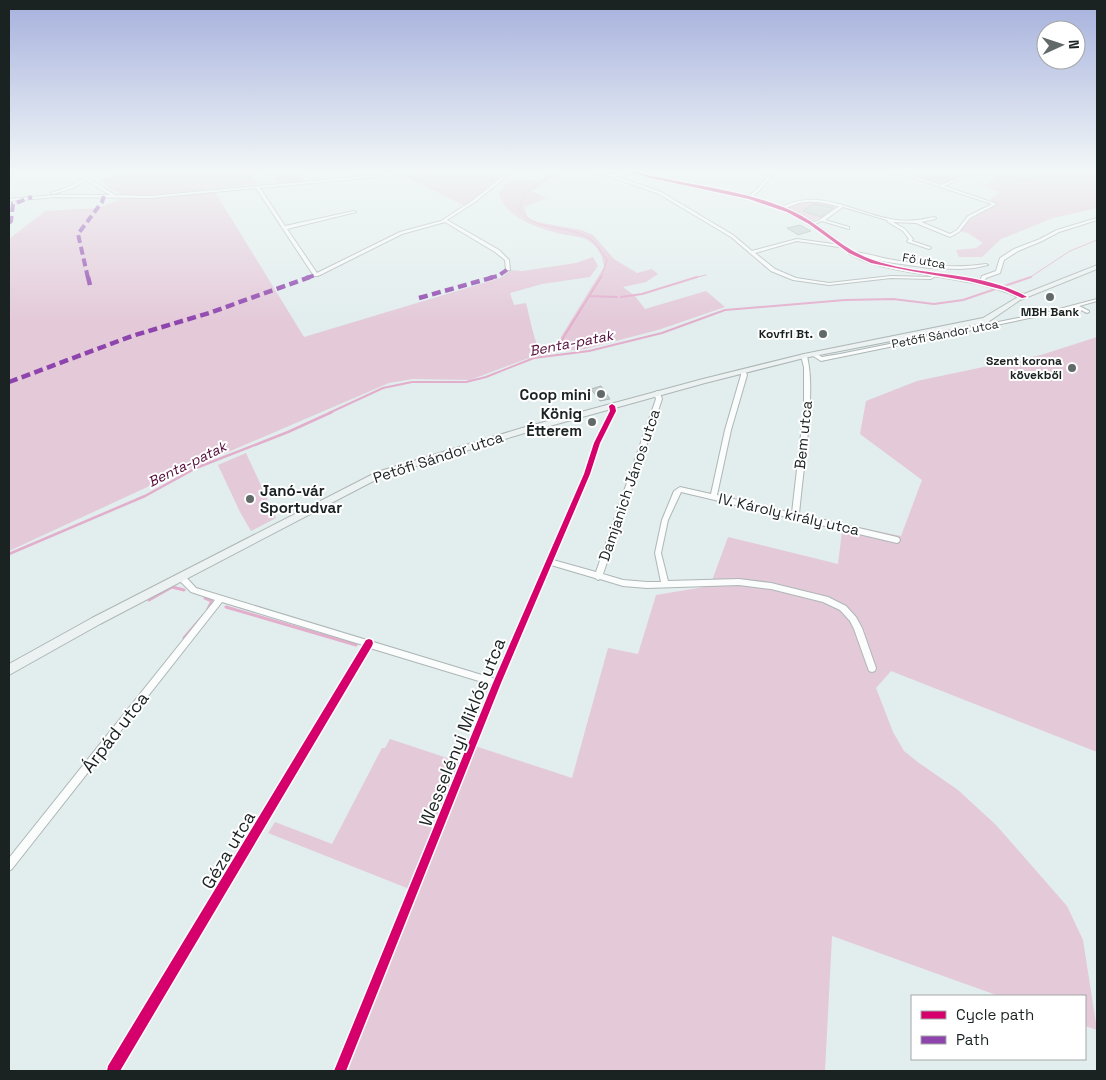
<svg xmlns="http://www.w3.org/2000/svg" width="1106" height="1080" font-family="'Space Grotesk',sans-serif">
<style>
.green{fill:#e4c9d9}
.lines{fill:none;stroke-linecap:round;stroke-linejoin:round}
.stream-far3{stroke:#e3adcc;stroke-width:1}
.stream-far2{stroke:#e3adcc;stroke-width:2}
.stream-far1{stroke:#e3adcc;stroke-width:2.5}
.stream{stroke:#e3adcc;stroke-width:3}
.building{fill:#c6cfcf;stroke:#afb7b7}
.street-casing{stroke:#aeb6b6;stroke-width:2}
.secondary-casing{stroke:#aeb6b6;stroke-width:2}
.street{fill:#fbfcfc;fill-rule:evenodd}
.secondary{fill:#ecf1f1;fill-rule:evenodd}
.quiet-far1{stroke:#8e44ad;stroke-width:4;stroke-dasharray:8 4;stroke-linecap:butt}
.quiet{stroke:#8e44ad;stroke-width:4.5;stroke-dasharray:9 4.5;stroke-linecap:butt}
.cycleway-casing{stroke:#fff;stroke-width:3}
.cycleway{fill:#d6006c;fill-rule:evenodd}
.poi-dot{fill:#616969;stroke:#fff;stroke-width:2}
.labels{text-anchor:middle;dominant-baseline:central;stroke-width:4;stroke-linejoin:round;paint-order:stroke}
.far-street-label{font-size:12px;fill:#1b2222;stroke:#fff}
.far-poi-label{font-size:12px;font-weight:bold;fill:#1b2222;stroke:#fff;text-anchor:end}
.far-water-label{font-size:14px;font-style:italic;fill:#530939;stroke:#fff}
.poi-label{font-size:15px;font-weight:bold;fill:#1b2222;stroke:#fff;text-anchor:end}
.street-label{font-size:15px;fill:#1b2222;stroke:#fff}
.near-street-label{font-size:18px;fill:#1b2222;stroke:#fff}
</style>
<rect width="100%" height="100%" fill="#e2eded"/>
<path class="green" d="M127,172H249L258,184L146,196L122,194L112,190L102,180L128,173Z
M270,172H297L304,181L278,183Z
M437,172H498L503,174L465,206L401,175Z
M552,172H559L532,191L547,198L524,207L528,218L537,222L581,230L593,235L614,259L637,273L652,269L658,274L646,282L623,287L635,296L645,309L706,291L725,307L658,330L585,349L562,351L526,359L470,380L413,379L389,383L156,483L9,551V239L45,211L98,208L124,198H157L215,192L304,337L500,278L511,270L522,271L576,263L593,257L598,266L590,277L542,284L510,293L514,305L526,303C530,318 532,332 538,347L559,345L561,337L604,267C603,256 598,247 589,241C582,236 570,236 562,234C539,229 505,218 499,193L509,181L540,180Z
M899,172H950L963,176L939,185Z
M988,172H1005L1025,178L1036,172H1097V208L1053,218L1001,239L982,257H959L956,250L976,248L983,243L968,233L960,231L964,224L995,205L990,199L1001,192L983,186L996,177L985,173Z
M810,200L828,203L836,208L835,209L825,206L814,214L822,217L812,221L786,208L801,201Z
M1097,337V752L891,671L876,688L893,732L904,751L919,763L958,790L996,825L1067,906L1083,940L1097,1030L1085,1026V996H999L832,936L825,1071H340L472,745L572,778L608,648L638,654L656,595L710,586L728,537L838,564L843,524L901,536L922,480L860,434L866,401L917,381L1041,355Z
M246,453L276,518L251,531L240,512L218,465Z
M390,739L462,763L412,890L268,833L275,822L332,844L382,748H385Z"/>
<g class="lines">
<path class="stream-far3" d="M554,172L524,194L519,210C539,233 564,224 587,237C596,241 601,252 607,260L601,278
M693,278L706,275
M1029,278L1070,251L1097,240"/>
<path class="stream-far2" d="M589,296L617,297
M621,297L642,294L697,277
M560,347L563,338L601,277
M329,413L383,388L412,382H466L486,377L534,358L589,351L662,333L725,310L845,300L893,299L934,304L963,300L1031,277"/>
<path class="stream-far1" d="M9,554L145,496L196,468L288,432L332,412"/>
<path class="stream" d="M205,598L212,601L208,609
M149,600L172,587L184,590
M226,607L356,645
M184,638L203,616"/>
</g>
<path class="building" d="M813,204L825,206L833,208L821,217L803,211Z
M800,225L811,231L798,235L787,228Z
M601,386L610,399L600,401L591,389Z"/>
<g class="lines">
<g class="street-casing">
<path id="street" d="M411,172H421L419,173L260,188L285,226L354,211L356,212L287,229L317,273L400,232L441,221L473,200L508,172H512L475,202L447,220L499,250L509,260L510,270H506L505,260L495,252L445,222L402,234L318,276H314L256,188L151,198L56,197L9,201V199L56,195H110L86,180L73,188L53,194L51,193L71,186L86,177L115,195L151,196Z
M598,172H603L610,174L637,172L636,174L615,176L661,192L733,235L752,251L797,239L840,245L841,246L839,247L797,241L755,253L775,269L796,278L829,283L891,276L930,277L935,274L937,275L931,279L891,278L829,285L793,280L771,271L731,237L659,194Z
M771,172H775L759,191L750,199H748V197L757,189Z
M895,172H900L941,185L974,172H978L944,186L997,204L970,218L959,232L950,237L916,223L893,222L905,229L913,239L912,241L930,247L931,248L929,249L908,242L907,241L909,239L903,231L888,222L887,220L843,207L825,220L849,227V229L822,221L811,225V223L818,221L839,206H837C825,203 812,200 799,203C793,205 786,209 780,208C819,186 857,215 896,220C909,222 921,220 934,217L936,218L935,219L921,222L950,234L957,230L968,216L992,204Z
M1097,218V220L1059,232L1042,241L1018,251L1004,260L1000,273L986,278L984,282L980,281L982,276L996,271L1000,258L1014,249L1040,239L1057,230Z
M849,252C860,251 877,257 888,259C921,265 953,269 986,264L988,265L974,268L960,269L930,268L887,262L849,254Z
M1097,299V301L1079,306L1089,311V312L1087,313L1075,307L1049,314L821,361L810,354L811,353H815L822,357L840,354L1048,312Z
M804,354L807,356C812,377 810,400 809,422C806,453 802,483 799,514L897,537L899,538L900,540L899,542L897,543L681,492L668,520L661,553L668,581L739,579L771,583L828,597L846,606L856,617L862,628L876,668L875,671L872,672L869,671L854,629L850,621L840,610L823,602L771,589L739,585L647,588L623,586L600,579L598,580L595,578L551,565L501,683L346,1071H334L492,685L370,648L119,1071H107L109,1067L363,645L222,602L12,869L9,871V858L215,600L191,592L178,579L177,577L178,575L181,574L184,575L196,588L495,679L584,474L594,443L610,411V405H614L616,411L600,443L590,474L553,560L596,572L656,399L654,393L657,391L660,393L662,399L603,574L623,580L647,582H661L655,553L662,520L674,491L680,487L711,494L725,430L741,375V370H745L747,375L731,430L717,495L792,513L804,408V367L801,356Z"/>
</g>
<g class="secondary-casing">
<path id="secondary" d="M628,172H636C687,185 742,189 791,210C822,223 843,251 875,261C925,275 975,273 1024,294L1095,266L1097,265V269L1020,300L988,322L804,358L705,383L528,432L383,476L100,624L9,675V664L92,618L377,472L522,428L703,379L804,354L983,318L1018,297C970,276 919,278 870,263C845,255 828,236 806,223C789,212 770,205 750,200C721,192 691,188 661,181C651,179 638,177 628,172Z"/>
</g>
<use href="#street" class="street"/>
<use href="#secondary" class="secondary"/>
<path class="quiet-far1" d="M9,223L11,221L13,204L32,197
M88,278L78,234L102,202L104,196
M306,278L316,275
M489,278L498,276L508,269"/>
<path class="quiet" d="M88,277L90,285
M419,298L494,277
M9,382L132,336L209,313L310,277"/>
<g class="cycleway-casing">
<path id="cycleway" d="M629,172H634C686,185 743,189 792,211C821,224 842,250 873,260C913,274 958,272 999,285C1008,288 1019,292 1027,297L1022,298L1004,290L969,281L911,271L871,263L849,253L809,224L787,212L749,199L651,178Z
M612,404L615,406L616,411L600,443L590,474L501,683L346,1071H334L493,683L584,474L594,443L610,411L609,406Z
M369,639L372,640L373,643L372,646L120,1071H107L108,1066L366,640Z"/>
</g>
<use href="#cycleway" class="cycleway"/>
</g>
<linearGradient id="sky" x2="0" y2="1"><stop stop-color="#a6b1dd"/><stop offset="0.53" stop-color="#f2f7f7"/><stop offset="1" stop-color="#f2f7f7" stop-opacity="0"/></linearGradient>
<rect width="1106" height="323" fill="url(#sky)"/>
<g class="poi-dot">
<circle cx="1050" cy="297" r="5"/>
<circle cx="823" cy="334" r="5"/>
<circle cx="1072" cy="368" r="5"/>
<circle cx="601" cy="394" r="5"/>
<circle cx="592" cy="422" r="5"/>
<circle cx="250" cy="499" r="5"/>
</g>
<g class="labels">
<g class="far-street-label">
<text transform="translate(924 261) rotate(10)">Fő utca</text>
<text transform="translate(945 334) rotate(-11)">Petőfi Sándor utca</text>
</g>
<g class="far-poi-label">
<text x="1050" y="312" text-anchor="middle">MBH Bank</text>
<text x="813" y="334">Kovfri Bt.</text>
<text x="1062" y="361">Szent korona<tspan x="1062" dy="14">kövekből</tspan></text>
</g>
<g class="far-water-label">
<text transform="translate(571 343) rotate(-11)">Benta-patak</text>
<text transform="translate(187 464) rotate(-26)">Benta-patak</text>
</g>
<g class="poi-label">
<text x="591" y="394">Coop mini</text>
<text x="582" y="413">König<tspan x="582" dy="17">Étterem</tspan></text>
<text x="260" y="490" text-anchor="start">Janó-vár<tspan x="260" dy="17">Sportudvar</tspan></text>
</g>
<g class="street-label">
<text transform="translate(803 435) rotate(-84)">Bem utca</text>
<text transform="translate(438 457) rotate(-18)">Petőfi Sándor utca</text>
<text transform="translate(629 485) rotate(-71)">Damjanich János utca</text>
<text transform="translate(789 514) rotate(13)">IV. Károly király utca</text>
</g>
<g class="near-street-label">
<text transform="translate(115 732) rotate(-52)">Árpád utca</text>
<text transform="translate(462 732) rotate(-68)">Wesselényi Miklós utca</text>
<text transform="translate(228 850) rotate(-59)">Géza utca</text>
</g>
</g>
<rect width="1106" height="1080" fill="none" stroke="#1b2222" stroke-width="20"/>
<rect x="911" y="995" width="175" height="65" fill="#ffffff" stroke="#a4a7a7"/>
<rect x="921" y="1011" width="25" height="8" fill="#d6006c" stroke="#a4a7a7"/>
<text x="956" y="1020" font-size="15" fill="#1b2222">Cycle path</text>
<rect x="921" y="1036" width="25" height="8" fill="#8e44ad" stroke="#a4a7a7"/>
<text x="956" y="1045" font-size="15" fill="#1b2222">Path</text>
<g transform="translate(1061 45) rotate(87)"><circle r="24" fill="#ffffff" stroke="#a4a7a7"/>
<path d="M0-4L9 19L0 12L-9 19Z" fill="#616969"/>
<text y="-8" font-size="14" font-weight="bold" text-anchor="middle" fill="#1b2222">N</text>
</g>
</svg>
